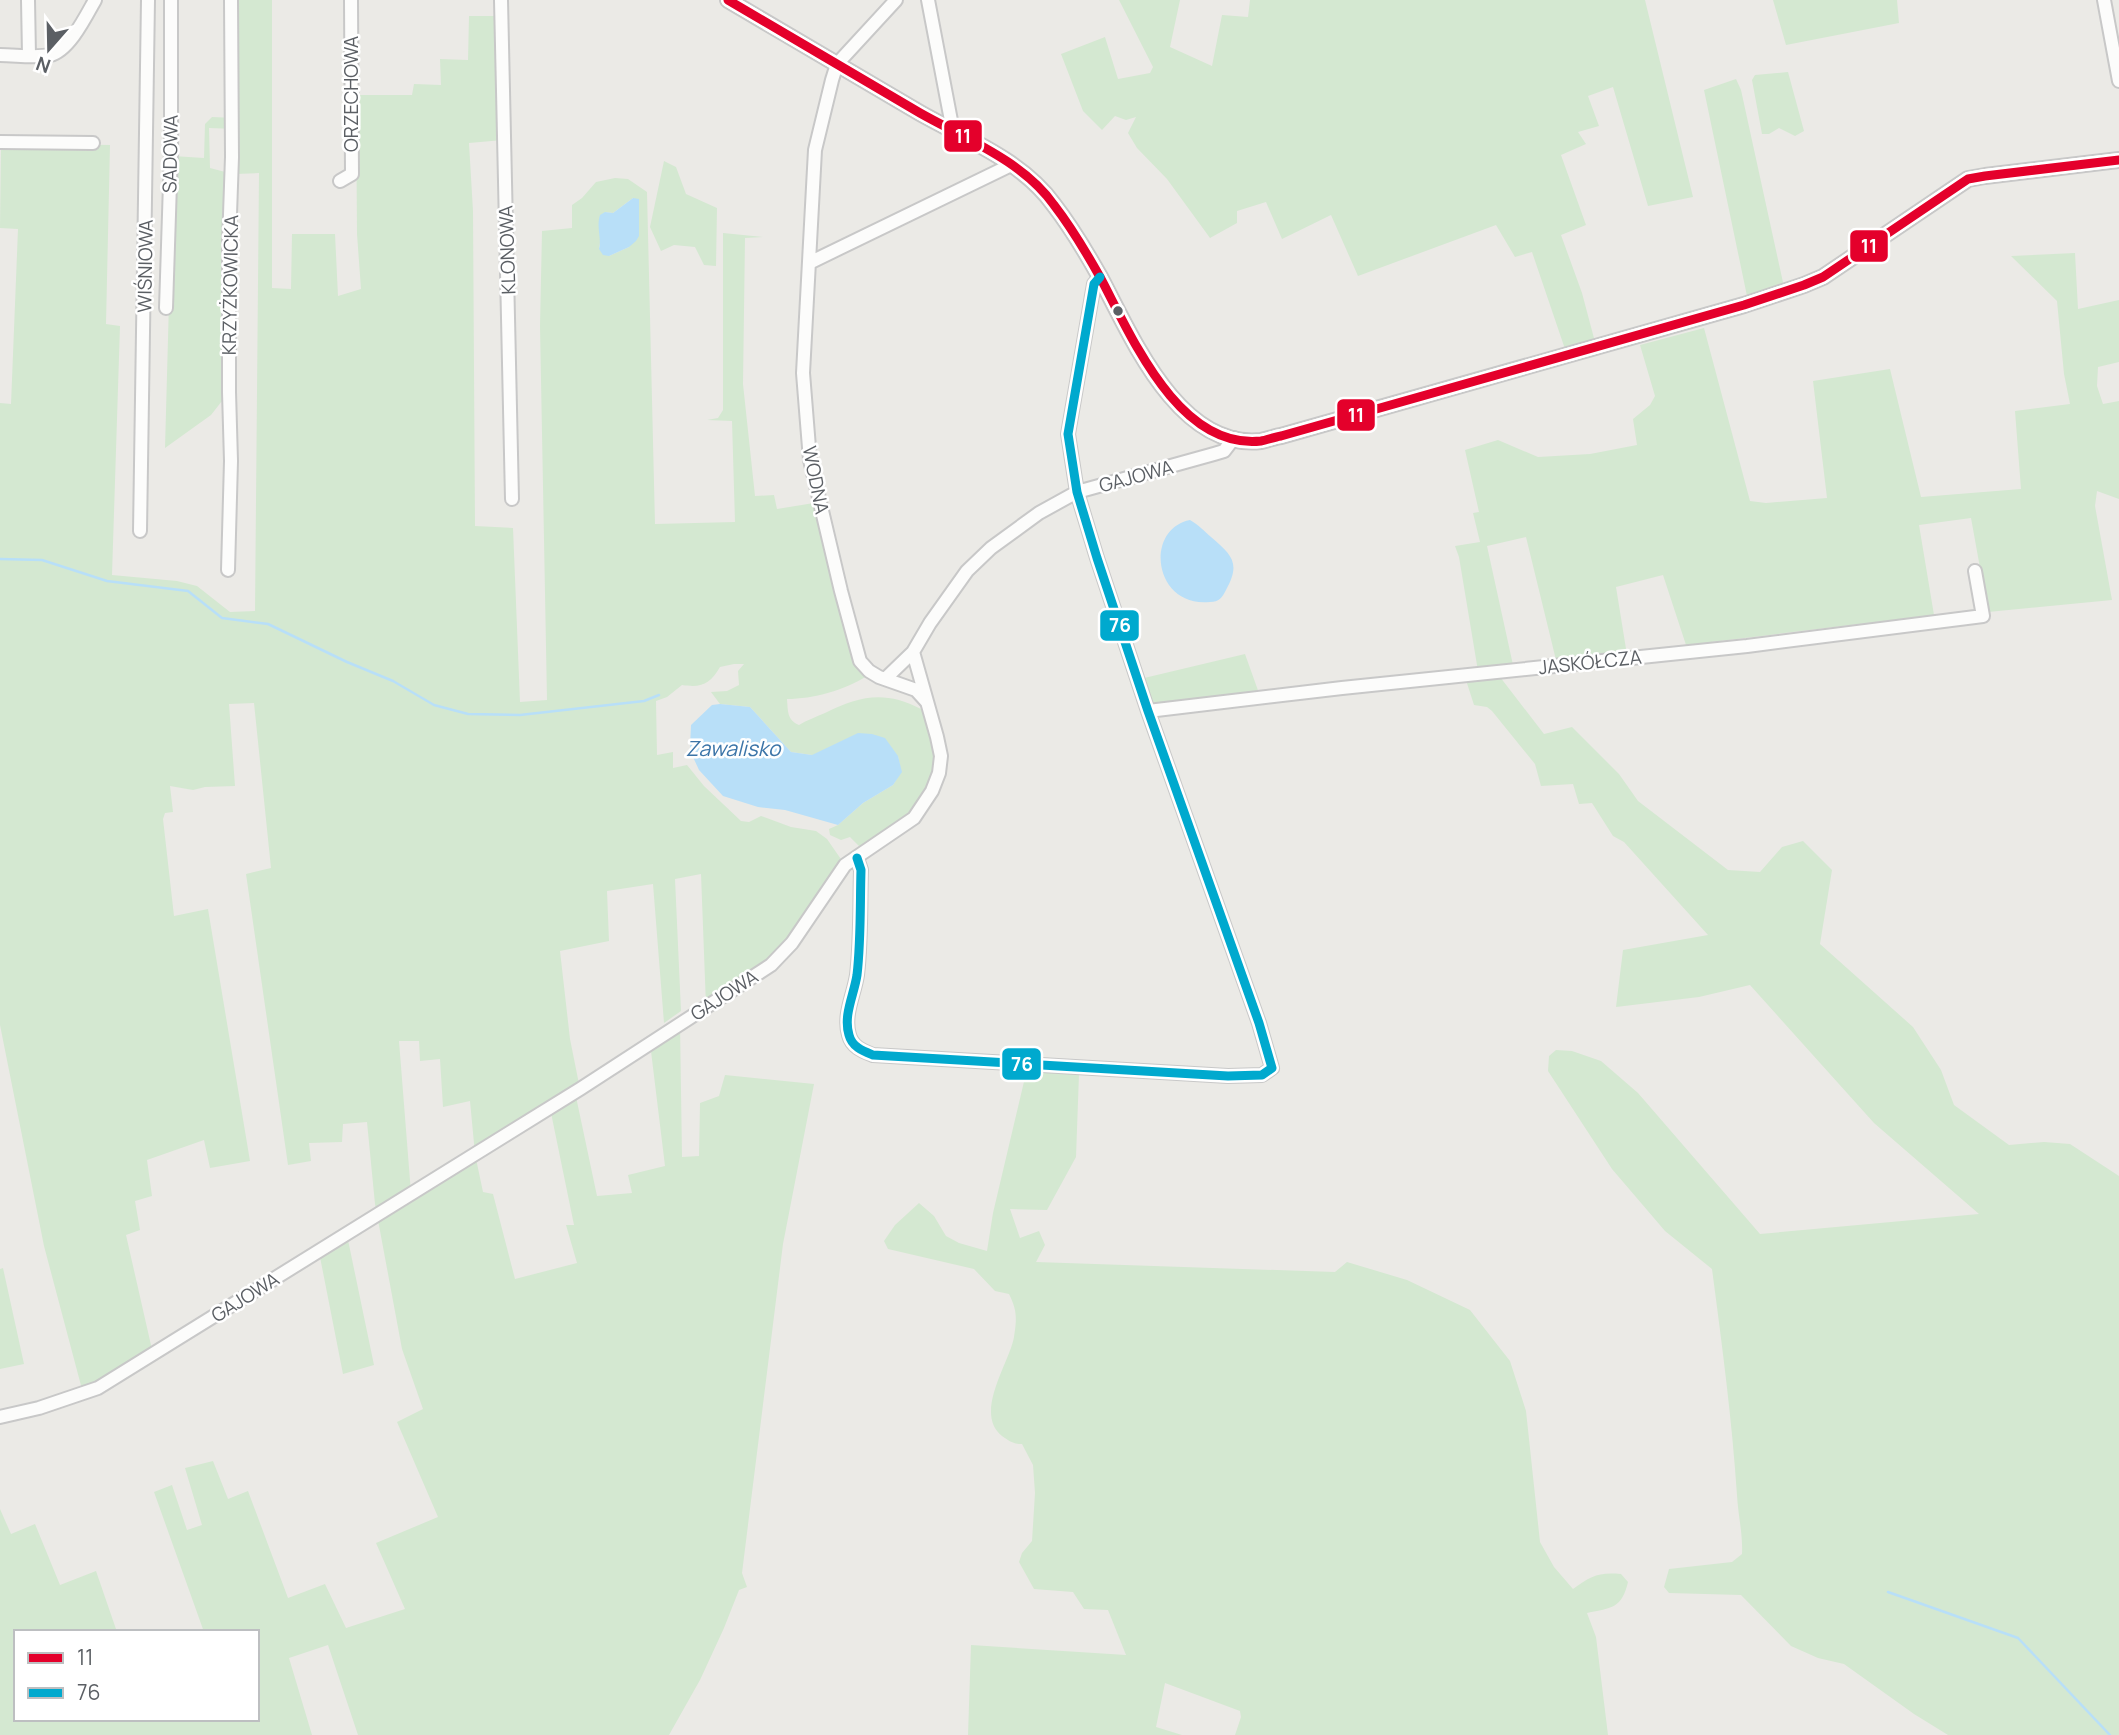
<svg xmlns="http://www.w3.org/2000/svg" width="2119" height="1735" font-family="Manrope,sans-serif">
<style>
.green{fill:#d4e8d1;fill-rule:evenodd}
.water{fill:#b8dff8}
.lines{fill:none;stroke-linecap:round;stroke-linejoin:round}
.stream{stroke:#b8dff8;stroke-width:2.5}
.minor-casing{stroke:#c8c8c8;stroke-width:16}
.tertiary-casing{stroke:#c8c8c8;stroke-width:18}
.minor{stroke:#fcfcfb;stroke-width:12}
.tertiary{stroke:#fcfcfb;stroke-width:14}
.bus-1-casing{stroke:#fff;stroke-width:14}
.bus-2-casing{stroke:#fff;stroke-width:14}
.bus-1{stroke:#e4002b;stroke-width:9}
.bus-2{stroke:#00a9ce;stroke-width:9}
.bus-dot{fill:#5b5f64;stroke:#fff;stroke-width:2.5}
.labels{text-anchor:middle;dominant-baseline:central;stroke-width:5;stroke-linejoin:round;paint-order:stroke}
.street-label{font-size:19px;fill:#5b5f64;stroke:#fff}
.water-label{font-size:21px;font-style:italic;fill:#3c75a8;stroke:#fff}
.line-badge{stroke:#fff;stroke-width:2.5}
.badge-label{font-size:19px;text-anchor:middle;font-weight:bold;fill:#fff}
</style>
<rect width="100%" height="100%" fill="#ebeae6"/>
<path class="green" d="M234,0H272V288L291,289L292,234H335L338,296L361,289L357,234L356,95H412L414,84L441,85L440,59L468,60L469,16H501L503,140L469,143L473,211L475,526L513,528L520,702L547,700L540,326L542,231L572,228V205L582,198L596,182L615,178L628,179L647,192L655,524L735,522L732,421L707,420L718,418L723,410V233L763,237L745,238L743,384L755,496L774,495L777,509L820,502L850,649L857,663L867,676C845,690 813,699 787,699C788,711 787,720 799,725C807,720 816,717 825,713C859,696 885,690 921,709C928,722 932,737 933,752C937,802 897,822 861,848L850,837L841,840L830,835L829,829L838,825L863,803L893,785L901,772L898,756L812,755L791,752L750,707L720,704L711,692L727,691L739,685L738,671L744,664H734L720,667C710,684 702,688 682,685L667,697L656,701L657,755L673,752V768L687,765L704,786L741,821L749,822L761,816L791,827L816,831L827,839L845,865L792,943L706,1006L701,874L675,879L681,1011L664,1023L653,884L607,891L609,941L560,951L570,1039L580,1089L575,1092L597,1196L632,1193L628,1175L665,1166L650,1043L680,1023L682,1157L699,1156L700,1103L719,1096L725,1075L814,1084L783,1244L742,1573L747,1587L739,1590L724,1628L700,1680L669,1735H358L328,1645L289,1658L312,1735H0V1509L11,1534L35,1524L60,1585L96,1571L117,1632H16V1719H257V1632H204L154,1492L172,1485L187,1530L202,1525L185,1468L213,1461L228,1499L248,1491L288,1598L325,1584L346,1628L405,1609L376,1543L438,1517L397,1422L423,1409L402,1349L375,1204L367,1122L343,1124L342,1142L309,1143L311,1161L288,1165L246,874L271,868L254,703L229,704L235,786L205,787L193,790L170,786L173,812L165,813L163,819L174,916L208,909L250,1161L210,1168L204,1140L147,1160L152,1196L135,1201L140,1230L126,1235L153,1354L83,1393L44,1246L0,1025V403L11,404L18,229L0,228L1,143L110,145L106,324L120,326L112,575L177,581L197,586L230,612L255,611L259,173L235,174V129L209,128L210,168L229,173V392L211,415L165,448L173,156L204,158L205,124L212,117L234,118ZM633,198C643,218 637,228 629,247L609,256L599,249L605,212L613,213ZM399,1041H419L420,1061L440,1059L443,1107L470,1101L475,1154L411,1193ZM550,1108L574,1225H566L577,1263L515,1279L493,1194L483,1192L475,1154Z
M1119,0H1180L1170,47L1212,66L1222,15L1248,17L1250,0H1645L1693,197L1648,206L1613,87L1588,96L1599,126L1578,132L1586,144L1561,155L1586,225L1561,235L1582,293L1595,342L1565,349L1532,252L1515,257L1496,225L1358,276L1331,215L1282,239L1266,202L1237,211V223L1210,238L1167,179L1137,148L1128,133L1136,117L1126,120L1115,116L1102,130L1083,111L1061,54L1105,37L1118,79L1150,73L1153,67Z
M1773,0H1897L1899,23L1786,45Z
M1788,72L1804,131L1795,136L1779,128L1769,134H1762L1752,80L1755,75Z
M1736,79L1741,90L1784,287L1747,296L1704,90Z
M664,161L676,167L686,194L717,208L716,266L704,265L695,247L674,245L661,251L650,227Z
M2075,253L2078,309L2119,300V362L2098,367L2097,386L2103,404L2119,401V499L2097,491L2095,506L2112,600L1988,612L1971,518L1919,525L1934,615L1686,645L1663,575L1616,587L1627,655L1556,660L1526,537L1487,546L1513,665L1478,671L1459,557L1455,546L1480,542L1473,513L1479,512L1465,450L1498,440L1538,457L1590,454L1637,445L1633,419L1650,405L1655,396L1640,345L1704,328L1750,501L1766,503L1827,498L1813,381L1890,369L1921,497L2021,489L2015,411L2070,404L2064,374L2057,301L2011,256Z
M1245,654L1260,696L1151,707L1140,679Z
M1497,673L1544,734L1572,727L1619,774L1638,801L1728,870L1760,872L1782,847L1803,841L1832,870L1820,944L1913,1027L1941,1070L1954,1105L2009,1145L2044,1142L2070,1144L2119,1176V1735H1948L1914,1714L1844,1664L1818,1658L1791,1646L1741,1595L1669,1593L1664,1587L1669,1569L1732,1562L1742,1554C1743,1534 1738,1515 1737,1495C1732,1419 1722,1345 1712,1269L1665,1231L1612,1169L1548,1071L1549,1056L1556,1050L1572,1051L1601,1061L1638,1093L1760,1234L1979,1214L1874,1123L1750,985L1699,997L1616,1007L1623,950L1708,935L1624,842L1613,836L1592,803L1579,804L1573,784L1541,786L1535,764L1492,711L1487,707L1474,705L1465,677Z
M1027,1069L1079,1074L1076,1157L1047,1210L1010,1209L1020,1238L1039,1231L1045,1245L1036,1262L1335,1272L1347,1262L1407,1280L1470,1310L1510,1361L1526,1411L1540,1542L1554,1567L1573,1589C1591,1576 1598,1572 1621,1574L1628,1582C1622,1608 1612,1608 1587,1613L1596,1637L1608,1735H1235L1241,1717L1240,1711L1165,1683L1156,1727L1182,1735H968L971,1645L1126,1655L1108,1610L1084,1609L1073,1592L1034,1589L1019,1562L1022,1553L1032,1541L1035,1493L1033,1465L1022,1444C1013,1444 1009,1441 1002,1436C973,1413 1010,1362 1014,1337C1017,1318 1017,1310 1009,1294L995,1291L974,1269L888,1249L884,1241L895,1225L919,1203L934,1216L946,1236L959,1243L987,1251L993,1213Z
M348,1240L374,1365L343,1374L320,1257Z
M3,1268L24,1364L0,1369V1269Z"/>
<path class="water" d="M633,198L639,199V236L636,241L629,247L609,256L603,255L599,249C602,238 596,228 600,215L605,212L613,213Z
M1190,520C1199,525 1204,531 1211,537C1232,555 1241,563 1226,590C1222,598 1219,602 1210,602C1153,608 1144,529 1190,520Z
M720,704L750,707L791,752L812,755L858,733L872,734L885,738L898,756L902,772L893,785L863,803L838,825L785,810L758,807L723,796L699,770L693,757L690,748L691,725L712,705Z"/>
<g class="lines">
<path class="stream" d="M0,559L42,560L107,581L188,591L222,618L268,624L347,662L393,681L434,705L468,714L520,715L644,701L659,695
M1888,1592L2018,1638L2110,1735"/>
<g class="minor-casing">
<path id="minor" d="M28,0L29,55
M501,0L512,499
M896,0L837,64L832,80L815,150L803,373L810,460L841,591L860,661L869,671L879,677L916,690L926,701
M928,0L953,131
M2104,0L2119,81
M0,55C16,55 35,58 50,55C69,51 86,16 95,0
M0,142L93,143
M340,181L352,174L351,0
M809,263L1011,165
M166,308L171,152V0
M140,531L148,0
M228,570L231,461L229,392V243L232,157L231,0
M885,679L913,652
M1148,711L1342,688L1747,646L1983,616L1975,571
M857,858L861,870C860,905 861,941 857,975C854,995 843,1015 849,1035C852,1047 863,1051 873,1055L1228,1076L1262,1075L1272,1068L1259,1023L1148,711L1097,558L1077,492L1068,434L1094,284L1100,277
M0,1417L39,1408L98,1388L580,1089L771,965L792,943L845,865L914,818L932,791L939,773L941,756L937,737L913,652L930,623L967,571L991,548L1039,513L1077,492L1214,454L1224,451L1234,438"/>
</g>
<g class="tertiary-casing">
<path id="tertiary" d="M728,0C792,37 856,76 920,113C966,139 1023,161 1054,205C1071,227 1086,252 1100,277C1131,335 1178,450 1261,441C1267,440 1274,437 1281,436L1744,305L1804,285L1823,277L1968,179L1985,176L2119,160"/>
</g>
<use href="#minor" class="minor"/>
<use href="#tertiary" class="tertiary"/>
<g class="bus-1-casing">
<path id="bus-1" d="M728,0C792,37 856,76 920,113C966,139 1023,161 1054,205C1071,227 1086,252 1100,277C1131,335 1178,450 1261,441C1267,440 1274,437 1281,436L1744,305L1804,285L1823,277L1968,179L1985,176L2119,160"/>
</g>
<g class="bus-2-casing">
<path id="bus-2" d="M857,858L861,870C860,905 861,941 857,975C854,995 843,1015 849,1035C852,1047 863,1051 873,1055L1228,1076L1262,1075L1272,1068L1259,1023L1148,711L1097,558L1077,492L1068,434L1094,284L1100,277"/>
</g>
<use href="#bus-1" class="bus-1"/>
<use href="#bus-2" class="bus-2"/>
</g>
<circle class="bus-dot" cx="1118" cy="311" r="6"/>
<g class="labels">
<g class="street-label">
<text transform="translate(351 94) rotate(-90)">ORZECHOWA</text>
<text transform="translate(170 154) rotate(-89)">SADOWA</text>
<text transform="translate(507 250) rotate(-92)">KLONOWA</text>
<text transform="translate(145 266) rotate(-89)">WIŚNIOWA</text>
<text transform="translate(230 285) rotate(-89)">KRZYŻKOWICKA</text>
<text transform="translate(1136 476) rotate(-15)">GAJOWA</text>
<text transform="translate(816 480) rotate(79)">WODNA</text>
<text transform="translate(1590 662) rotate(-6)">JASKÓŁCZA</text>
<text transform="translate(724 995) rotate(-33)">GAJOWA</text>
<text transform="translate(245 1297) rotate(-32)">GAJOWA</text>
</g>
<g class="water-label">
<text x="733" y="748">Zawalisko</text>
</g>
</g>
<g class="line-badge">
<rect x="943" y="119" width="40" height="34" rx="7" fill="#e4002b"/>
<rect x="1849" y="229" width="40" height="34" rx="7" fill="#e4002b"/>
<rect x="1336" y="398" width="40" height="34" rx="7" fill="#e4002b"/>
<rect x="1099" y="609" width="41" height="33" rx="7" fill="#00a9ce"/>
<rect x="1001" y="1047" width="41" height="34" rx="7" fill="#00a9ce"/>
</g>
<g class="badge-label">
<text x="963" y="143">11</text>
<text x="1869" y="253">11</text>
<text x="1356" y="422">11</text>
<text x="1120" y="632">76</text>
<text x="1022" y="1071">76</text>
</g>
<rect x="14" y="1630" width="245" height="91" fill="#ffffff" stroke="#bdbfc1" stroke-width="2"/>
<rect x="28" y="1653" width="35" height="10" fill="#e4002b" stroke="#bdbfc1" stroke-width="2"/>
<text x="77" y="1665" font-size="21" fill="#5b5f64">11</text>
<rect x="28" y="1688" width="35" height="10" fill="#00a9ce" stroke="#bdbfc1" stroke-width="2"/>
<text x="77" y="1700" font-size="21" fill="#5b5f64">76</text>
<g transform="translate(49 49) rotate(200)" stroke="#ffffff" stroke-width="5" paint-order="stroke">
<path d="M0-5L12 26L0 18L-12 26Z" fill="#5b5f64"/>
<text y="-10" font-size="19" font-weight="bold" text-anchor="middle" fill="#5b5f64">N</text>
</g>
</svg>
